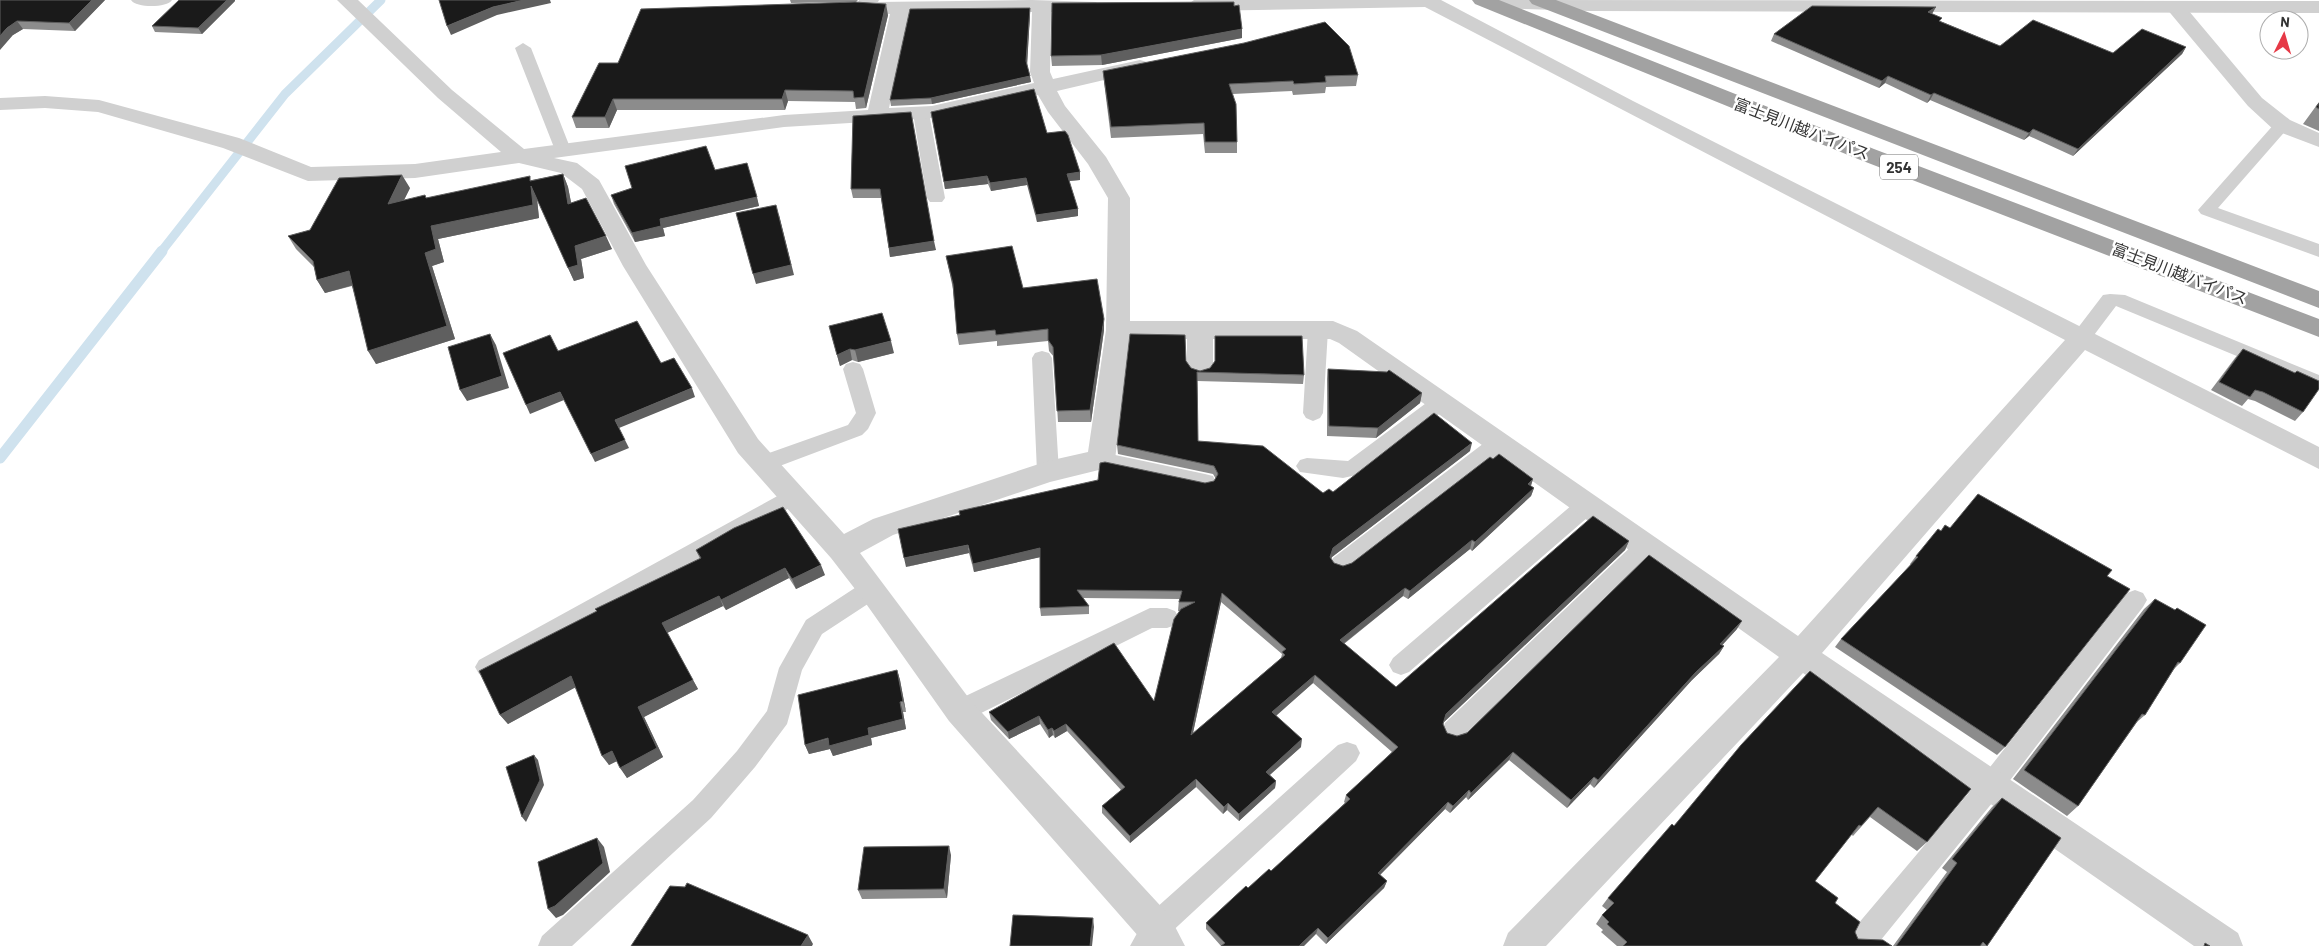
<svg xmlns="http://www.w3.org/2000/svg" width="2319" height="946" font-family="Barlow,'Noto Sans JP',sans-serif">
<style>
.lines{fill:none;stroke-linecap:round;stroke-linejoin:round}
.stream-far1{stroke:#cfe2ee;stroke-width:9}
.stream{stroke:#cfe2ee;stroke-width:11}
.service{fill:#d0d0d0;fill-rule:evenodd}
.minor{fill:#d0d0d0;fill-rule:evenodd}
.tertiary{fill:#d0d0d0;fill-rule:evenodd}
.trunk{fill:#a2a2a2;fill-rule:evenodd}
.wall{fill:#8c8c8c;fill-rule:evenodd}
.shaded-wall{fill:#5f5f5f}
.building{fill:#1a1a1a;stroke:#5f5f5f;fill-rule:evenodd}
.labels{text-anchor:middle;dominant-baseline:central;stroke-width:5;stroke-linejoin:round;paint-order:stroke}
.shield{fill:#fff;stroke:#707070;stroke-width:1}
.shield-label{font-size:15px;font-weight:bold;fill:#333}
.street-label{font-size:16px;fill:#333;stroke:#fff}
</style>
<rect width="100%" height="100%" fill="#fff"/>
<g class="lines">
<path class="stream-far1" d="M161,252L285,94L381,0"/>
<path class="stream" d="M0,458L162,251"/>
<path class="service" d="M131,0H172C167,8 136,8 131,0Z
M523,43L531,48L571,150L569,154H557L555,150L515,48Z
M921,108L929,113L945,198L942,202H930L927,198L913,113Z
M2282,120L2288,122L2290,125L2288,128L2218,208L2319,244V257L2201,214L2198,210L2276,122Z
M2110,294L2125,295L2319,375V390L2116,306L2088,343L2081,345L2074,343L2071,338L2074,333L2103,295Z
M1318,323L1325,325L1328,330L1323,413L1320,418L1313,421L1306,418L1303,413L1308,330L1311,325Z
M1042,351L1049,353L1052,358L1059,472L1056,478L1048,480L1040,478L1037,472L1032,358L1035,353Z
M853,362L860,364L863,369L876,413L868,429L862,435L769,470L762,472L755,470L751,464L755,458L848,425L856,413L843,369L846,364Z
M1440,396L1447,398L1450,403L1447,408L1361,474L1343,478L1300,472L1296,466L1300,460L1307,458L1348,461L1433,398Z
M1499,435L1506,437L1509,443L1506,449L1349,570L1341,573L1333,570L1330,564L1333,558L1492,437Z
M1101,452L1205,474L1213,476L1216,482L1213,488L1205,490L1094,466L1090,460L1094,454Z
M792,488L800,490L803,496L800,502L495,674L487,677L479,674L475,667L479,660Z
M1587,497L1595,499L1598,505L1595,511L1409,672L1401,675L1393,672L1389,665L1393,658L1579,499Z
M1646,537L1654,540L1657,546L1654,552L1463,739L1454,742L1445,739L1442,731L1445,723L1638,540Z
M872,580L880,582L883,589L880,596L822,634L802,670L787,724L755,767L711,818L572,946H538L542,936L693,800L737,751L767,711L779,668L806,620L864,582Z
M2135,590L2143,593L2147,600L2143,607L2001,792L1876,946H1850L1848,941L1852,931L1983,776L2127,593Z
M1150,608H1167L1175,611L1179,618L1175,625L1167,628H1152L969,719L960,722L951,719L948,711L951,703Z
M1347,742L1356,745L1360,753L1356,761L1166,937L1160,946H1130L1146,917L1338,745Z"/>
<path class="minor" d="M337,0H358L452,90L524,149L784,115L868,110L890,14L859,12L856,8L859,0H879L878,2L1032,0L1096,2L1099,6L1096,10L1051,12L1050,72L1053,79L1140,60L1147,62L1150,66L1147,70L1057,91L1065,106L1106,157L1130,198V321H1333L1357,331L1798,636L2065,340L1425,7L1197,11L1190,9L1187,5L1194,0H1441L1633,101L2319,447V469L2085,350L1822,653L2238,933L2243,946H2194L1803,673L1546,946H1503L1508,933L1779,657L1339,343L1330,339H1213V369L1209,375L1200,378L1191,375L1187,369V339H1129L1115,460L1111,467L1050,482L893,535L860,553L971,701L1169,915L1185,946H1147L949,721L862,598L831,558L738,453L623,266L582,189L561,173L519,163L415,178L308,181L223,148L98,112L45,108L0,110V98L45,96L99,100L239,138L311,167L415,164L501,152L438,98ZM1032,12L1030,72L1034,83L932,106L889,108L909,13ZM1038,95L1048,112L1088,164L1108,198L1106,330L1088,452L1048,461L873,519L844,534L758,439L646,265L599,180L577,163L554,158L784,127L932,118Z
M2176,2L2183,4L2262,98L2290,120L2319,133V147L2274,130L2248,106L2166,8L2169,4Z"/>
<path class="tertiary" d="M1480,0L2319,1V13L1590,11L1488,8L1481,6L1478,2Z"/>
<path class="trunk" d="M1472,0H1499L1874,149L2319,319V337L1858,159L1475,4Z
M1529,0H1556L2319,291V308L1532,4Z"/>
</g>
<path class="wall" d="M0,0H105L75,31L23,29L13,35Z
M790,0H858L856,2L791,3Z
M235,1L202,34L155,32L152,26Z
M1234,6L1242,29V38L1102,65L1052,66L1051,56Z
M1030,14L1027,64L1031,82L932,104L891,106L890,100Z
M1932,14L1942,18L1940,21L2000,46L2113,53L2186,47L2182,54L2073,156L2029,136L2024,140L1930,100L1927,103L1885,83L1879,88L1771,41L1774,34Z
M888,15L866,108L856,109L855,102L788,101L785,110H617L609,128H576L572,117L618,63Z
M1103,71L1358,75L1356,86L1326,87L1325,93L1293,95L1292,91L1233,94L1237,142V153H1205L1203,134L1111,138L1104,82Z
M2319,102V131L2303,124Z
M931,112L1047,133L1080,172V180L1069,181L1078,216L1037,222L1027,185L991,191L988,184L945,189Z
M853,116L936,250L890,257L881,198H853L851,189Z
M747,163L759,206L663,228L665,236L635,242L614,204L611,195Z
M563,174L568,187L571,203L612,249L581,259L584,278L574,281L537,199L539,218L438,239L444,262L432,266L455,339L376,364L352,286L325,293L317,280L314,267L296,249L288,236L310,230L410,188L404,200L427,198L532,180Z
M946,256L1023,288L1104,330L1091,422H1058L1054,357L1049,351L1048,341L997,346V341L959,345L957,334L953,289Z
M829,326L894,353L858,362L852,360L840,366Z
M2243,349L2294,373L2297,371L2303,412L2295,421L2255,401L2248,399L2242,406L2211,390L2235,358Z
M1186,361L1191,368L1200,371L1304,375L1303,384L1197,381L1198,441L1323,493L1333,492L1470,451L1332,557L1331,559L1334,563L1343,566L1352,563L1493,459L1533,479L1531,486L1534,488L1531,496L1472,551L1470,549L1408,599L1403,596L1344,644L1396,687L1629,541L1625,550L1444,722L1443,724L1447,733L1457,736L1737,629L1722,645L1724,646L1719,654L1692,680L1594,788L1590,784L1567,808L1509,760L1468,800L1466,797L1450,813L1445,809L1380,875L1387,881L1384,888L1326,944L1316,934L1221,946L1206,929V923L1271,871L1345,803L1344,802L1346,795L1392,752L1313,683L1276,716L1301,747L1270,775L1276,781L1275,788L1239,821L1227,810L1223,814L1196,787L1130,843L1102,813V806L1121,790L1067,731L1055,738L1053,735L1049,738L1040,724L1009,739L991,720L989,712L1154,701L1180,611H1178L1179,599L1083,598L1089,606V614L1041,616L1040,608V557L974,572L969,553L906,567L1214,481L1216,479L1213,474L1118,454L1117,445ZM1221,602L1282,654L1281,658L1193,733Z
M1328,369L1422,393L1420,403L1376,438L1327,436V379Z
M1950,528L2107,576L2005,747L1997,755L1835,647L1841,639L1911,565L1910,564L1916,556L1941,531Z
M696,550L825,575L796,589L789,578L726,610L723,606L667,633L698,689L644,717L663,757L627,778L617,761L609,765L575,687L508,724L500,715L700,559Z
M2155,599L2180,663L2174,669L2145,715L2137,722L2078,806L2067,816L2013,779L2144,609Z
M897,670L900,680L906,712H903L906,729L871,738L872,745L833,756L830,749L809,754L805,745Z
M1810,671L1927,842L1917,851L1870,817L1853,836L1851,834L1815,881L1835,903L1855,932L1858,939L1892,946H1617L1601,932L1603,930L1596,924L1602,915L1607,910L1602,906L1608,898L1674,826Z
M2002,798L2061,838L1987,946H1893L1947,872L1942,868L1992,807Z
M951,855L947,898L862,899L858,890Z"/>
<path class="shaded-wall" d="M92,0H105L75,31L69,23Z
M227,0H235V1L202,34L198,28Z
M524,0H550L551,3L497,15L451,35L447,26L493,7Z
M886,4L888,15L866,108L864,97Z
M1936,7L1932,14L1928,12Z
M1030,8V14L1027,67L1026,61Z
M17,21L23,29L13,35L0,50V36L7,28Z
M1242,29V38L1102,65L1101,55Z
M2186,47L2182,54L2073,156L2078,149Z
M1030,76L1031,82L932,104L931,98Z
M1888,76L1885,83L1879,88L1882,81Z
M785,90L788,101L785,110L782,99Z
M1934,93L1930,100L1927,103L1931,95Z
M613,99L617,110L609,128L605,117Z
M2033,129L2029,136L2024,140L2029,133Z
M1080,172V180L1068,181L1067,174Z
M563,174L568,187L574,217L568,204Z
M402,175L410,188L395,218L388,204Z
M987,176L988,184L945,189L944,182Z
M1026,178L1027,185L991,191L990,183Z
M531,186L537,199L539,218L438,239L444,262L432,266L455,339L376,364L368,351L425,253L431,226Z
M757,197L759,206L663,228L665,236L635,242L632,233L660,219Z
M1078,209V216L1037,222L1036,215Z
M779,215L794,275L756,284L753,274Z
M606,236L612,249L581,259L584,278L574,281L568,268L575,246Z
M934,241L936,250L890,257L889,248Z
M349,271L357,284L325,293L317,280Z
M1104,319V330L1091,422L1090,410Z
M490,334L496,345L509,388L467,401L460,390Z
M891,341L894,353L858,362L855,350Z
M850,349L852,360L840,366L837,355Z
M692,388L695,397L619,428L615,420Z
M560,392L564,400L530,414L526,405Z
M1422,393L1420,403L1376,438L1378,428Z
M625,440L629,448L595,462L591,454Z
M1472,443L1470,451L1332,557L1328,565L1330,557L1333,548Z
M1533,479L1530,488L1528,484Z
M1534,488L1531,496L1472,551L1475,542Z
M1472,540L1470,549L1408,599L1410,591Z
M1629,541L1625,550L1444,722L1446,714Z
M968,545L969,553L906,567L904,558Z
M1040,548L1041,557L974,572L973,564Z
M821,565L825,575L796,589L792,579Z
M785,568L789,578L726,610L721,600Z
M1405,588L1403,596L1338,648L1340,640Z
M1222,593L1221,602L1191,742V735Z
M719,596L723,606L667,633L662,623Z
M1742,621L1737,629L1716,652L1720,644Z
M1724,646L1719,654L1692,680L1594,788L1598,780L1696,672Z
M897,670L900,680L906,712L903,701Z
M1315,675L1313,683L1271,720L1272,712Z
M571,676L578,686L508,724L500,715Z
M693,680L698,689L644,717L663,757L627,778L620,768L638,707Z
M900,702L903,712L906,729L871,738L872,745L833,756L830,749L809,754L805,745L868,728Z
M1039,716L1040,724L1009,739L1008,732Z
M1066,724L1067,731L1055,738L1054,731Z
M1052,728L1053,735L1049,738L1048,730Z
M1302,739L1301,747L1265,779L1266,772Z
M612,751L619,760L609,765L602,756Z
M1513,752L1509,760L1468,800L1471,793Z
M534,755L538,760L544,785L526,822L522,817Z
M1594,777L1590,784L1567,808L1571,800Z
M1196,779V787L1130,843V836Z
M1276,781L1275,788L1239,821V814Z
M1469,790L1466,797L1450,813L1453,806Z
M1448,802L1445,809L1376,879L1378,873Z
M1228,803L1227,810L1223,814L1224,807Z
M597,838L604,847L610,872L563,915L556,918L548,909Z
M949,846L951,855L947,898L944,889Z
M1387,881L1384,888L1326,944L1328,938Z
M1093,918L1094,927L1092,946H1090Z
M1318,928L1316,934L1304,946H1299Z
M808,935L813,944L812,946H801Z"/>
<path class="building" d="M0,0H92L69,23L17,21L7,28L0,36Z
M179,0H227L198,28L152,26Z
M439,0H524L493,7L447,26Z
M855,2L886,4L864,97L854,98L853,91L785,90L782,99H613L605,117H572L599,63H618L641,9Z
M1234,2V6L1239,5L1242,29L1101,55L1051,56L1052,3Z
M1812,6L1936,7L1928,12L1942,18L1939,21L2000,46L2033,20L2113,53L2142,29L2186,47L2078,149L2033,129L2029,133L1934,93L1931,95L1888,76L1882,81L1774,34Z
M1030,8L1026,61L1030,76L931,98L890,100L910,9Z
M1325,22L1349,46L1358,75L1325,76L1326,82L1294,84L1293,81L1229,84L1236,104L1237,142H1205L1204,123L1111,127L1103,71L1244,43Z
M1034,89L1047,133L1065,131L1068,135L1080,172L1067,174L1078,209L1036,215L1026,178L990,183L987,176L944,182L931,112Z
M2319,103V109L2316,107Z
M911,112L934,241L889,248L880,189H851L853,116Z
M706,146L715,170L747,163L757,197L660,219L661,226L632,233L611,195L632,188L625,166Z
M563,174L568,204L586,198L606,236L575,246L578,265L568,268L531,186L533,205L431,226L436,249L425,253L447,326L368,351L349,271L317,280L313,261L288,236L310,230L339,178L402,175L388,204L425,195L426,198L530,176V181Z
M776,205L791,265L753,274L736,213Z
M1012,246L1023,288L1097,279L1104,319L1090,410L1057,411L1053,347L1048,340V329L996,335L995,330L957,334L953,284L946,256Z
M882,313L891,341L855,350L850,349L837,355L829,326Z
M637,321L661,363L674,358L692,388L615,420L625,440L591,454L560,392L526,405L503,353L550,335L558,351Z
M490,334L502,376L460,390L448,347Z
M1130,334L1185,335L1186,361L1191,368L1200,371L1210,368L1215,361V336H1302L1304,375L1197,372L1198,441L1263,446L1323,493L1329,489L1333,492L1434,413L1472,443L1333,548L1330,557L1334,563L1343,566L1352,563L1490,457L1493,459L1499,454L1533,479L1528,484L1534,488L1475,542L1472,540L1410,591L1405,588L1340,640L1396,687L1593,516L1629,541L1446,714L1443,724L1447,733L1457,736L1467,733L1649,555L1742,621L1720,644L1724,646L1696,672L1598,780L1594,777L1571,800L1513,752L1471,793L1469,790L1453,806L1448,802L1378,873L1387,881L1328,938L1318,928L1299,946H1221L1225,943L1206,923L1246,886L1248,888L1269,869L1271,871L1350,799L1346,795L1398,747L1315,675L1272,712L1302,739L1266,772L1276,781L1239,814L1228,803L1224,807L1196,779L1130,836L1102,806L1125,787L1066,724L1054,731L1052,728L1048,730L1039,716L1008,732L989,712L1114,643L1154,701L1174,619L1181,609L1195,602H1179L1182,591L1077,590L1089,606L1040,608V548L973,564L968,545L904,558L898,529L960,515L959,511L1098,480L1100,463L1105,462L1205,483L1214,481L1218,474L1214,466L1117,445ZM1222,593L1286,649L1282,652L1285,655L1191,735Z
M2243,349L2295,373L2297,371L2319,381V389L2303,412L2263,392L2255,390L2250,397L2219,382Z
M1328,369L1387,372L1389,370L1422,393L1378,428L1329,426Z
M1978,494L2112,570L2107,576L2130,589L2005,747L1841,639L1918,557L1916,556L1938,529L1941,531L1945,525L1950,528Z
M783,507L821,565L792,579L785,568L721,600L719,596L662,623L693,680L638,707L657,748L620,768L612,751L602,756L571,676L500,715L479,671L597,611L595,609L701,558L696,550L734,528Z
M2155,599L2175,610L2177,608L2206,625L2180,663L2178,662L2145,715L2142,714L2078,806L2024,770Z
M897,670L903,701L900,702L903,719L868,728L869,735L829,746L828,738L805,745L798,695Z
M1810,671L1971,789L1927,842L1878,807L1861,826L1859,825L1815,881L1838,898L1835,903L1860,922L1855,932L1858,939L1883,940L1892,946H1623L1627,942L1607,924L1609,922L1602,915L1614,903L1608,898L1672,824L1674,826L1741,745Z
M534,755L540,780L522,817L506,767Z
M2002,798L2061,838L1987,946L1983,942L1980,946H1896L1957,863L1952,859Z
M597,838L603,863L555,906L548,909L538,862Z
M949,846L944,889L858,890L864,847Z
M687,883L808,935L801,946H631L670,886L685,887Z
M1013,915L1093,918L1090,946H1010Z
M2205,943L2210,946H2204Z"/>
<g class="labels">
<rect class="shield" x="1880" y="154.5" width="38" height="25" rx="4"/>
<g class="shield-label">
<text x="1899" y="167">254</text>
</g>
<g class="street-label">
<text transform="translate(1802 128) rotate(21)">富士見川越バイパス</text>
<text transform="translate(2180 273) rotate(21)">富士見川越バイパス</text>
</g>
</g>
<g transform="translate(2284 35) rotate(5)"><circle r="24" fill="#ffffff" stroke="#adadad"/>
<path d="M0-4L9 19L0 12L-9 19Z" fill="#e63946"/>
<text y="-8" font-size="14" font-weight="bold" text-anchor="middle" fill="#333333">N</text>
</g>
</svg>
